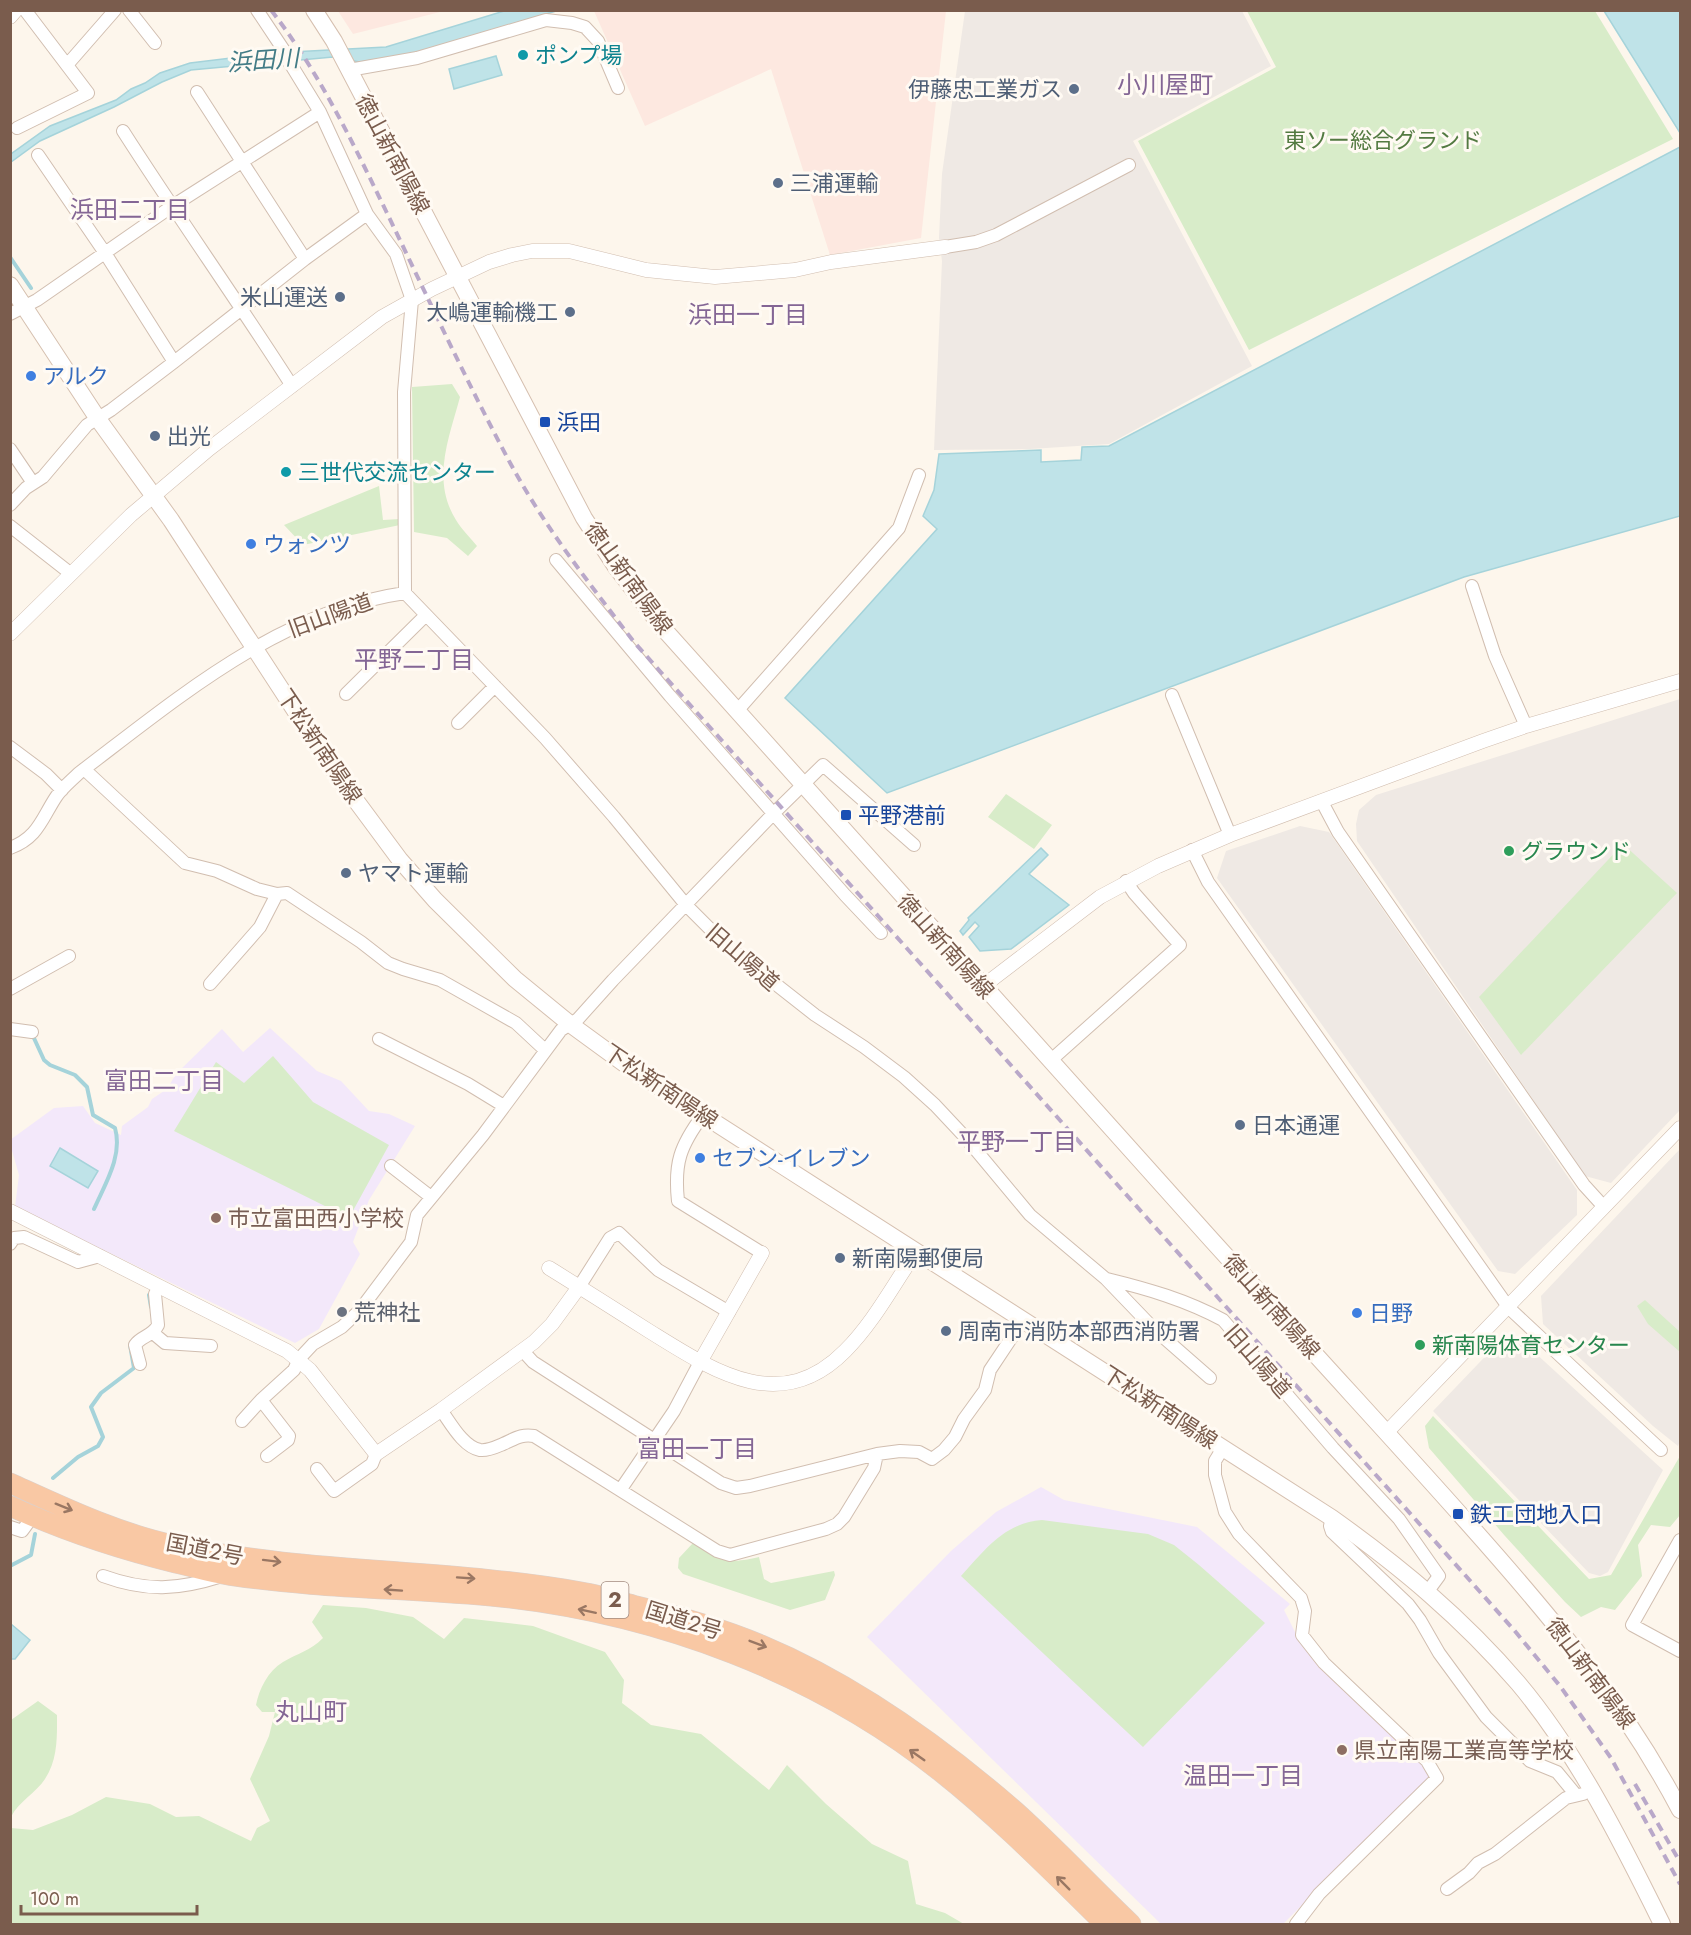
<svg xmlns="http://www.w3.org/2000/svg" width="1691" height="1935" font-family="Jost,'Noto Sans JP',sans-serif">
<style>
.commercial{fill:#fde8e0}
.industrial{fill:#efe9e4}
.education{fill:#f3e8fa}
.green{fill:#d8ecc9}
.water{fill:#bfe3e8;stroke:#a5d3da;stroke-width:1.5}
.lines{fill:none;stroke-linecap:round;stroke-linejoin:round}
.stream{stroke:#a5d3da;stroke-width:4}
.minor-casing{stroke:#d1beb0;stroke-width:14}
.tertiary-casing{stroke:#d1beb0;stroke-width:15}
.secondary-casing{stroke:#d6c0b0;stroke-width:18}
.trunk-casing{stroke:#dad1cd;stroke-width:21}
.minor{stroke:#fff;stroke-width:12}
.tertiary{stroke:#fff;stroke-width:14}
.secondary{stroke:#fff;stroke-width:16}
.trunk{stroke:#f9c8a4;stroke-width:20}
.rail{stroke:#b9a8c9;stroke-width:4;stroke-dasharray:9 6;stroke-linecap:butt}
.oneway{stroke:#9a7763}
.culture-dot{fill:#0f9aa8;stroke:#fffaf3;stroke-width:2}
.service-dot{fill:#5c6f8a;stroke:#fffaf3;stroke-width:2}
.shop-dot{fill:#3f7fe0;stroke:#fffaf3;stroke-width:2}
.transit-dot{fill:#1a4fb4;stroke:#fffaf3;stroke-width:2}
.leisure-dot{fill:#2e9e5b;stroke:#fffaf3;stroke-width:2}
.education-dot{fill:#8d6e63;stroke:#fffaf3;stroke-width:2}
.worship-dot{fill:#6b7280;stroke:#fffaf3;stroke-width:2}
.labels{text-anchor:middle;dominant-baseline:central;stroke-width:6;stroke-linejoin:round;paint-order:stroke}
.shield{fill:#fffaf3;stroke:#a28b7f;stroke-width:1.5}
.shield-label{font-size:21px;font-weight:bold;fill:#7a5c4d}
.culture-label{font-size:22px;fill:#0d838f;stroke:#fffaf3;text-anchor:start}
.service-label{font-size:22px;fill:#4e5e75;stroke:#fffaf3;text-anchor:start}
.park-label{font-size:22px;fill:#537a41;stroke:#fffaf3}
.street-label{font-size:22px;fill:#7a5c4d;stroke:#fffaf3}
.shop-label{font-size:22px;fill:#366cbe;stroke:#fffaf3;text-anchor:start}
.transit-label{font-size:22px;fill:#164399;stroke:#fffaf3;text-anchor:start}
.leisure-label{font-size:22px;fill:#27864d;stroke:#fffaf3;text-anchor:start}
.education-label{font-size:22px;fill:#785e54;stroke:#fffaf3;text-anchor:start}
.worship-label{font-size:22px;fill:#5b616d;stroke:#fffaf3;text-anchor:start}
.water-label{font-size:24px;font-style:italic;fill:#437c86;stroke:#fffaf3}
.neighbourhood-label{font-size:24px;fill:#846695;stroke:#fffaf3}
</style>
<rect width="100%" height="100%" fill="#fdf6ec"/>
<path class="commercial" d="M338,11H444L353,34Z
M594,11H946L921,238L830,255L771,69L645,126Z"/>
<path class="industrial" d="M965,11H1242L1271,66L1133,141L1252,366L1109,444L1030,449L934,450L942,261L939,238L942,174Z
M1680,699V1110L1611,1183L1585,1176L1357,841L1356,824L1359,810L1376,795Z
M1300,826L1329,832L1577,1190V1215L1515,1274L1498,1271L1217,878L1226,851Z
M1680,1149V1441L1678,1446L1653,1426L1543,1324L1541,1296Z
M1520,1339L1663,1470L1608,1572L1600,1576L1589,1573L1433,1411L1500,1341Z"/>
<path class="education" d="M270,1028L317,1071L341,1081L369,1111L389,1114L415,1126L369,1200L353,1242L360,1254L319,1329L295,1343L15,1207L19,1175L11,1147L10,1140L54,1108L83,1106L95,1123L121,1135L122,1126L148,1107L152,1099L167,1089L176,1074L222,1029L243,1052Z
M1041,1487L1064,1500L1197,1527L1290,1604L1284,1610L1302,1646L1332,1679L1428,1771L1431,1777L1283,1924H1161L867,1637L951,1551L996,1512Z"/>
<path class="green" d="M1247,11H1595L1673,139L1249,350L1138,141L1276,67Z
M452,384L460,397C449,438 431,480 456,520C461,529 470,537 477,546L468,556L447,538L414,532L412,387Z
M379,486L383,520L400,519V525L303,545L284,525Z
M1006,794L1052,825L1034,849L988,817Z
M1623,844L1677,893L1521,1055L1479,997Z
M273,1056L313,1102L389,1145L349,1218L174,1131L216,1062L244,1083Z
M1645,1300L1680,1332V1352L1648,1324L1637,1306Z
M1433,1416L1589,1579L1611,1575L1680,1456V1515L1670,1527L1651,1525L1638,1545L1642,1576L1615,1610L1601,1607L1581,1617L1565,1602L1505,1536L1429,1448L1425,1426Z
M1042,1520L1148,1534L1174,1545L1199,1565L1265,1623L1143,1747L961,1576C985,1550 1004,1523 1042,1520Z
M693,1543C722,1561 723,1565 759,1557L764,1579L771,1583L834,1571L835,1575L825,1600L790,1610L683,1574L678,1568L679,1558Z
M323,1605L366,1608L413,1617L444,1639L464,1618L533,1626L605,1652L624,1680L622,1703L651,1725L701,1734L769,1790L787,1765L826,1804L872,1844L908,1861L916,1904L945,1913L964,1924H11V1828L33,1830L72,1815L106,1797L150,1804L176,1817L199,1816L251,1841L257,1828L270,1821L250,1779L269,1736L275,1712H262L256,1705C259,1689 268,1671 283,1662C298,1653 310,1651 323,1638L312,1622Z
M38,1701L57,1715C57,1737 58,1759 45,1779C36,1793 19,1801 11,1817V1720Z"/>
<path class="water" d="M504,11H556L416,53L360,62L333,57L191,70L162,82L114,107L40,141L11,162V154L50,126L116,100L131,89L145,83L160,73L190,63L272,53L386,47Z
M1604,11H1680V133Z
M496,56L502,75L454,89L449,69Z
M1680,147V516L1464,577L887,793L785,698L937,529L923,516L934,490L939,454L1041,450V462L1081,460L1082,447L1109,446Z
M1041,848L1048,855L1029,874L1069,905L1011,949L980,951L969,937L979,926L975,922L963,935L960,931L969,920L968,918Z
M60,1148L98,1171L88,1188L50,1166Z
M11,1624L30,1640L15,1659H11Z"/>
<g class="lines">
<path class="stream" d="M10,257L31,288
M33,1036L44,1060L50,1065L75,1075L87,1087L93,1115L115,1128C123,1156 105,1184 94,1209
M149,1295L151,1307
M53,1478L78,1457L98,1446L103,1437L91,1407L101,1393L134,1368L130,1345
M10,1566L31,1555L35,1534"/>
<g class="minor-casing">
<path id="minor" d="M129,10L155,43
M257,10L285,52L290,64
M290,63L320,112L367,214L396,254L412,300L404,392L405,593
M67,65L115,10
M349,70L417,58L546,20L572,23L585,27L598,41L618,88
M197,92L305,259
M17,128L88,93L25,10
M123,131C178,217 237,300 292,386
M38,155L105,253L174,362
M945,247L976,242L996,235L1129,165
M10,314L37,300L171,207L320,112
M10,449L33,483
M10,505L26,488L43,477L87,425L111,410L174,362L305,259L367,214
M10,526L70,573
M556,560L670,696L845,895L881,933
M1472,586L1495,656L1526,726
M405,593L545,738L614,817L686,905L727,946L815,1015L864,1047L904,1077L935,1105L965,1137L1030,1215L1106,1279L1154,1329L1210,1378
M346,694L426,615
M1172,695L1230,835
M737,711L899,528L919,475
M458,723L495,686
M10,747L46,774L62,790
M84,769L185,863L217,871L257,889L277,894L287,893L361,942L388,963L403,969L440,980L516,1023L545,1050
M1322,802L1338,832L1584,1185L1604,1207
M10,848C38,838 42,818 56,797C62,788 71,781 79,773C178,698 279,611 405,593
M1192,850L1208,882L1509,1308L1661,1450
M210,984L260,927L277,894
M10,989L69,956
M10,1029L32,1032
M379,1039L468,1084L504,1106
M1050,1061L1180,945L1134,893L1126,881
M703,1115C680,1146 674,1163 678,1201L762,1253
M391,1166L431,1197
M10,1244L14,1238L24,1237L78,1262L100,1256
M1107,1279C1148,1289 1186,1300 1223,1320L1333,1448L1399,1519L1439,1576L1428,1591
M579,1287L610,1238L619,1233L658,1270L729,1312
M153,1333L165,1343L211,1346
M523,1351L533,1362L721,1483L736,1488L750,1486L877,1454L900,1451L919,1452L932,1459L944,1450L955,1437L964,1419L985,1390L990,1370L1024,1319
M140,1364L135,1345C141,1336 153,1336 158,1325L155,1294L159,1287
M261,1400L294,1370L299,1359L313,1344L342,1327L360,1310L411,1242L417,1215L483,1135L561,1030L578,1019L613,980L774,813L823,765L914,845
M441,1410C450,1422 463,1447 480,1450C488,1451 496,1447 503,1444C515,1439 520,1434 534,1436L717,1551L730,1555L826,1529L837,1524L844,1517L874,1468L877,1454
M242,1421L261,1400L289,1436L288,1440L267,1456
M1223,1448L1215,1461V1475L1225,1512L1239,1534L1301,1598L1305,1611L1302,1635L1324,1663L1427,1761L1437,1778L1319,1894L1296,1924
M317,1469L334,1491L372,1464L376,1454
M621,1489L674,1411L700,1362
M1332,1518L1330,1526L1332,1532L1408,1604L1420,1620L1439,1653L1486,1717L1530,1761L1557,1772L1576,1795
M10,1527L22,1531L33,1516
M1680,1540L1632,1625L1680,1651
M103,1576C147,1592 178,1590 222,1576
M1447,1889L1469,1873L1478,1863L1495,1854L1566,1798L1583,1794"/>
</g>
<g class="tertiary-casing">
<path id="tertiary" d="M10,17L16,10
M10,634L131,515L209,449L382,317L432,289L489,262L512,255L532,251H569L646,270L715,277L795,270L831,262L945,247
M982,987L1100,897L1158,866L1230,835L1483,741L1526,726L1680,681
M10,1211L287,1351L310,1370L376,1454L441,1410L534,1342L552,1324L579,1287
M549,1268C583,1289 616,1310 649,1331C712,1370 780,1417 845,1351C874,1322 893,1285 916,1252
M700,1362L762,1253
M1387,1432L1680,1128"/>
</g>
<g class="secondary-casing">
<path id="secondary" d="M314,10L334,41L584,518L616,567L662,627C865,856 1070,1084 1276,1311C1339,1381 1403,1450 1466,1521C1548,1613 1622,1700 1680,1810
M10,285L98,419L171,520L337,775L400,860L435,900L515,979L570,1024L633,1070L1332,1518C1402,1568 1462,1618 1518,1683C1577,1753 1622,1843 1662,1924"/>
</g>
<g class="trunk-casing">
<path id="trunk" d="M10,1483C63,1507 117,1533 173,1545C308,1574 446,1568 581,1592C600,1595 618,1601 636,1606C678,1616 721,1628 761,1645C854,1684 939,1745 1015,1811C1055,1847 1092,1887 1131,1924
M10,1506C64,1531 119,1549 176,1563C194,1567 212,1573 229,1575C320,1589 411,1588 501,1597C658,1614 817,1673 941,1772C999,1818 1052,1872 1105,1924"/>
</g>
<use href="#minor" class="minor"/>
<use href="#tertiary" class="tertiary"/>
<use href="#secondary" class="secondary"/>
<use href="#trunk" class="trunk"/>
<path class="rail" d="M271,10C319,72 352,141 386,211C426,294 465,378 508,459C543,525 589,583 634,642L1514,1630L1560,1686L1611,1758L1680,1884
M1635,1784L1680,1862"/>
</g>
<defs><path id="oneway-shaft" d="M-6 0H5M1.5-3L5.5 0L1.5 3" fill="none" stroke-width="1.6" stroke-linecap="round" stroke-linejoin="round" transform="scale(1.5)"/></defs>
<g class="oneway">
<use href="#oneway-shaft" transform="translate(64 1507) rotate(22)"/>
<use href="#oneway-shaft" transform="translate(272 1561) rotate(7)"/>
<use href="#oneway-shaft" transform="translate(466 1578) rotate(4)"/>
<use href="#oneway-shaft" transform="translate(393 1590) rotate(-176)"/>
<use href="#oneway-shaft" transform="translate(587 1611) rotate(-168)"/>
<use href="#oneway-shaft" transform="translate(758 1644) rotate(21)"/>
<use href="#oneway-shaft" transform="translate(917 1755) rotate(-145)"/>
<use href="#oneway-shaft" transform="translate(1063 1883) rotate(-135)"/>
</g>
<g class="culture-dot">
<circle cx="523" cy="55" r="6"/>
<circle cx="286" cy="472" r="6"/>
</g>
<g class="service-dot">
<circle cx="1074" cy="89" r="6"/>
<circle cx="778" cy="183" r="6"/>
<circle cx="340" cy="297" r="6"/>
<circle cx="570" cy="312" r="6"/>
<circle cx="155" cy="436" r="6"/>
<circle cx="346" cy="873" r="6"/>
<circle cx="1240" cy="1125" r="6"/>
<circle cx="840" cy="1258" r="6"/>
<circle cx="946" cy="1331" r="6"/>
</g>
<g class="shop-dot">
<circle cx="31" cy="376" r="6"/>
<circle cx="251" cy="544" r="6"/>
<circle cx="700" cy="1158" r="6"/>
<circle cx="1357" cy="1313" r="6"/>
</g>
<g class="transit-dot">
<rect x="539" y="416" width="12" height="12" rx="3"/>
<rect x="840" y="809" width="12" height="12" rx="3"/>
<rect x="1452" y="1508" width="12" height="12" rx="3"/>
</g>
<g class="leisure-dot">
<circle cx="1509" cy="851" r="6"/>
<circle cx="1420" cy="1345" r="6"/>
</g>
<g class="education-dot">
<circle cx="216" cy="1218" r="6"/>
<circle cx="1342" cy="1750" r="6"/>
</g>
<circle class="worship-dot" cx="342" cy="1312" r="6"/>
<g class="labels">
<rect class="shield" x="601.5" y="1582" width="27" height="36" rx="4.5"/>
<g class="shield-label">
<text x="615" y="1600">2</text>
</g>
<g class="culture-label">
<text x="535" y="55">ポンプ場</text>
<text x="298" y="472">三世代交流センター</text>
</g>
<g class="service-label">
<text x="1062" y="89" text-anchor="end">伊藤忠工業ガス</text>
<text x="790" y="183">三浦運輸</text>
<text x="328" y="297" text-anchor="end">米山運送</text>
<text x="558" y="312" text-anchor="end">大嶋運輸機工</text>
<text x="167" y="436">出光</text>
<text x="358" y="873">ヤマト運輸</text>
<text x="1252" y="1125">日本通運</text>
<text x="852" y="1258">新南陽郵便局</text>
<text x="958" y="1331">周南市消防本部西消防署</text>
</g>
<g class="park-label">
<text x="1383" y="140">東ソー総合グランド</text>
</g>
<g class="street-label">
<text transform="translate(393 154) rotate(62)">徳山新南陽線</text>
<text transform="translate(629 578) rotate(54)">徳山新南陽線</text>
<text transform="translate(330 615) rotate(-20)">旧山陽道</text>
<text transform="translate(320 746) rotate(56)">下松新南陽線</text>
<text transform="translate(946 946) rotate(48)">徳山新南陽線</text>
<text transform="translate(743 957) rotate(41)">旧山陽道</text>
<text transform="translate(661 1086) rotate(34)">下松新南陽線</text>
<text transform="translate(1272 1306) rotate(48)">徳山新南陽線</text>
<text transform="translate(1258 1361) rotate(49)">旧山陽道</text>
<text transform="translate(1160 1407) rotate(33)">下松新南陽線</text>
<text transform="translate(205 1549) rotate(11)">国道2号</text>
<text transform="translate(684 1620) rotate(17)">国道2号</text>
<text transform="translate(1591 1673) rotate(53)">徳山新南陽線</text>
</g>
<g class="shop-label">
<text x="43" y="376">アルク</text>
<text x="263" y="544">ウォンツ</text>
<text x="712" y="1158">セブン-イレブン</text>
<text x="1369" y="1313">日野</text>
</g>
<g class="transit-label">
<text x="557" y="422">浜田</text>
<text x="858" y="815">平野港前</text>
<text x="1470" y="1514">鉄工団地入口</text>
</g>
<g class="leisure-label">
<text x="1521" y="851">グラウンド</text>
<text x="1432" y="1345">新南陽体育センター</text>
</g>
<g class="education-label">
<text x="228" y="1218">市立富田西小学校</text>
<text x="1354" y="1750">県立南陽工業高等学校</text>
</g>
<g class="worship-label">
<text x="354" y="1312">荒神社</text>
</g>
<g class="water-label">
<text transform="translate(263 60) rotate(-4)">浜田川</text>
</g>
<g class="neighbourhood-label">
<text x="1165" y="84">小川屋町</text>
<text x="130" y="209">浜田二丁目</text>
<text x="748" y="314">浜田一丁目</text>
<text x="414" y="659">平野二丁目</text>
<text x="164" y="1080">富田二丁目</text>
<text x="1017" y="1141">平野一丁目</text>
<text x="697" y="1448">富田一丁目</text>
<text x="311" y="1711">丸山町</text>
<text x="1243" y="1775">温田一丁目</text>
</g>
</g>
<rect width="1691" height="1935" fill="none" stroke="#7a5c4d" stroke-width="24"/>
<path d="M21 1905v9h176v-9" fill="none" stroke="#7a5c4d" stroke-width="3"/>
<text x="30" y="1905" font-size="18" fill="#7a5c4d" stroke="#fffaf3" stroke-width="4.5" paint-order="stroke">100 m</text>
</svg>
